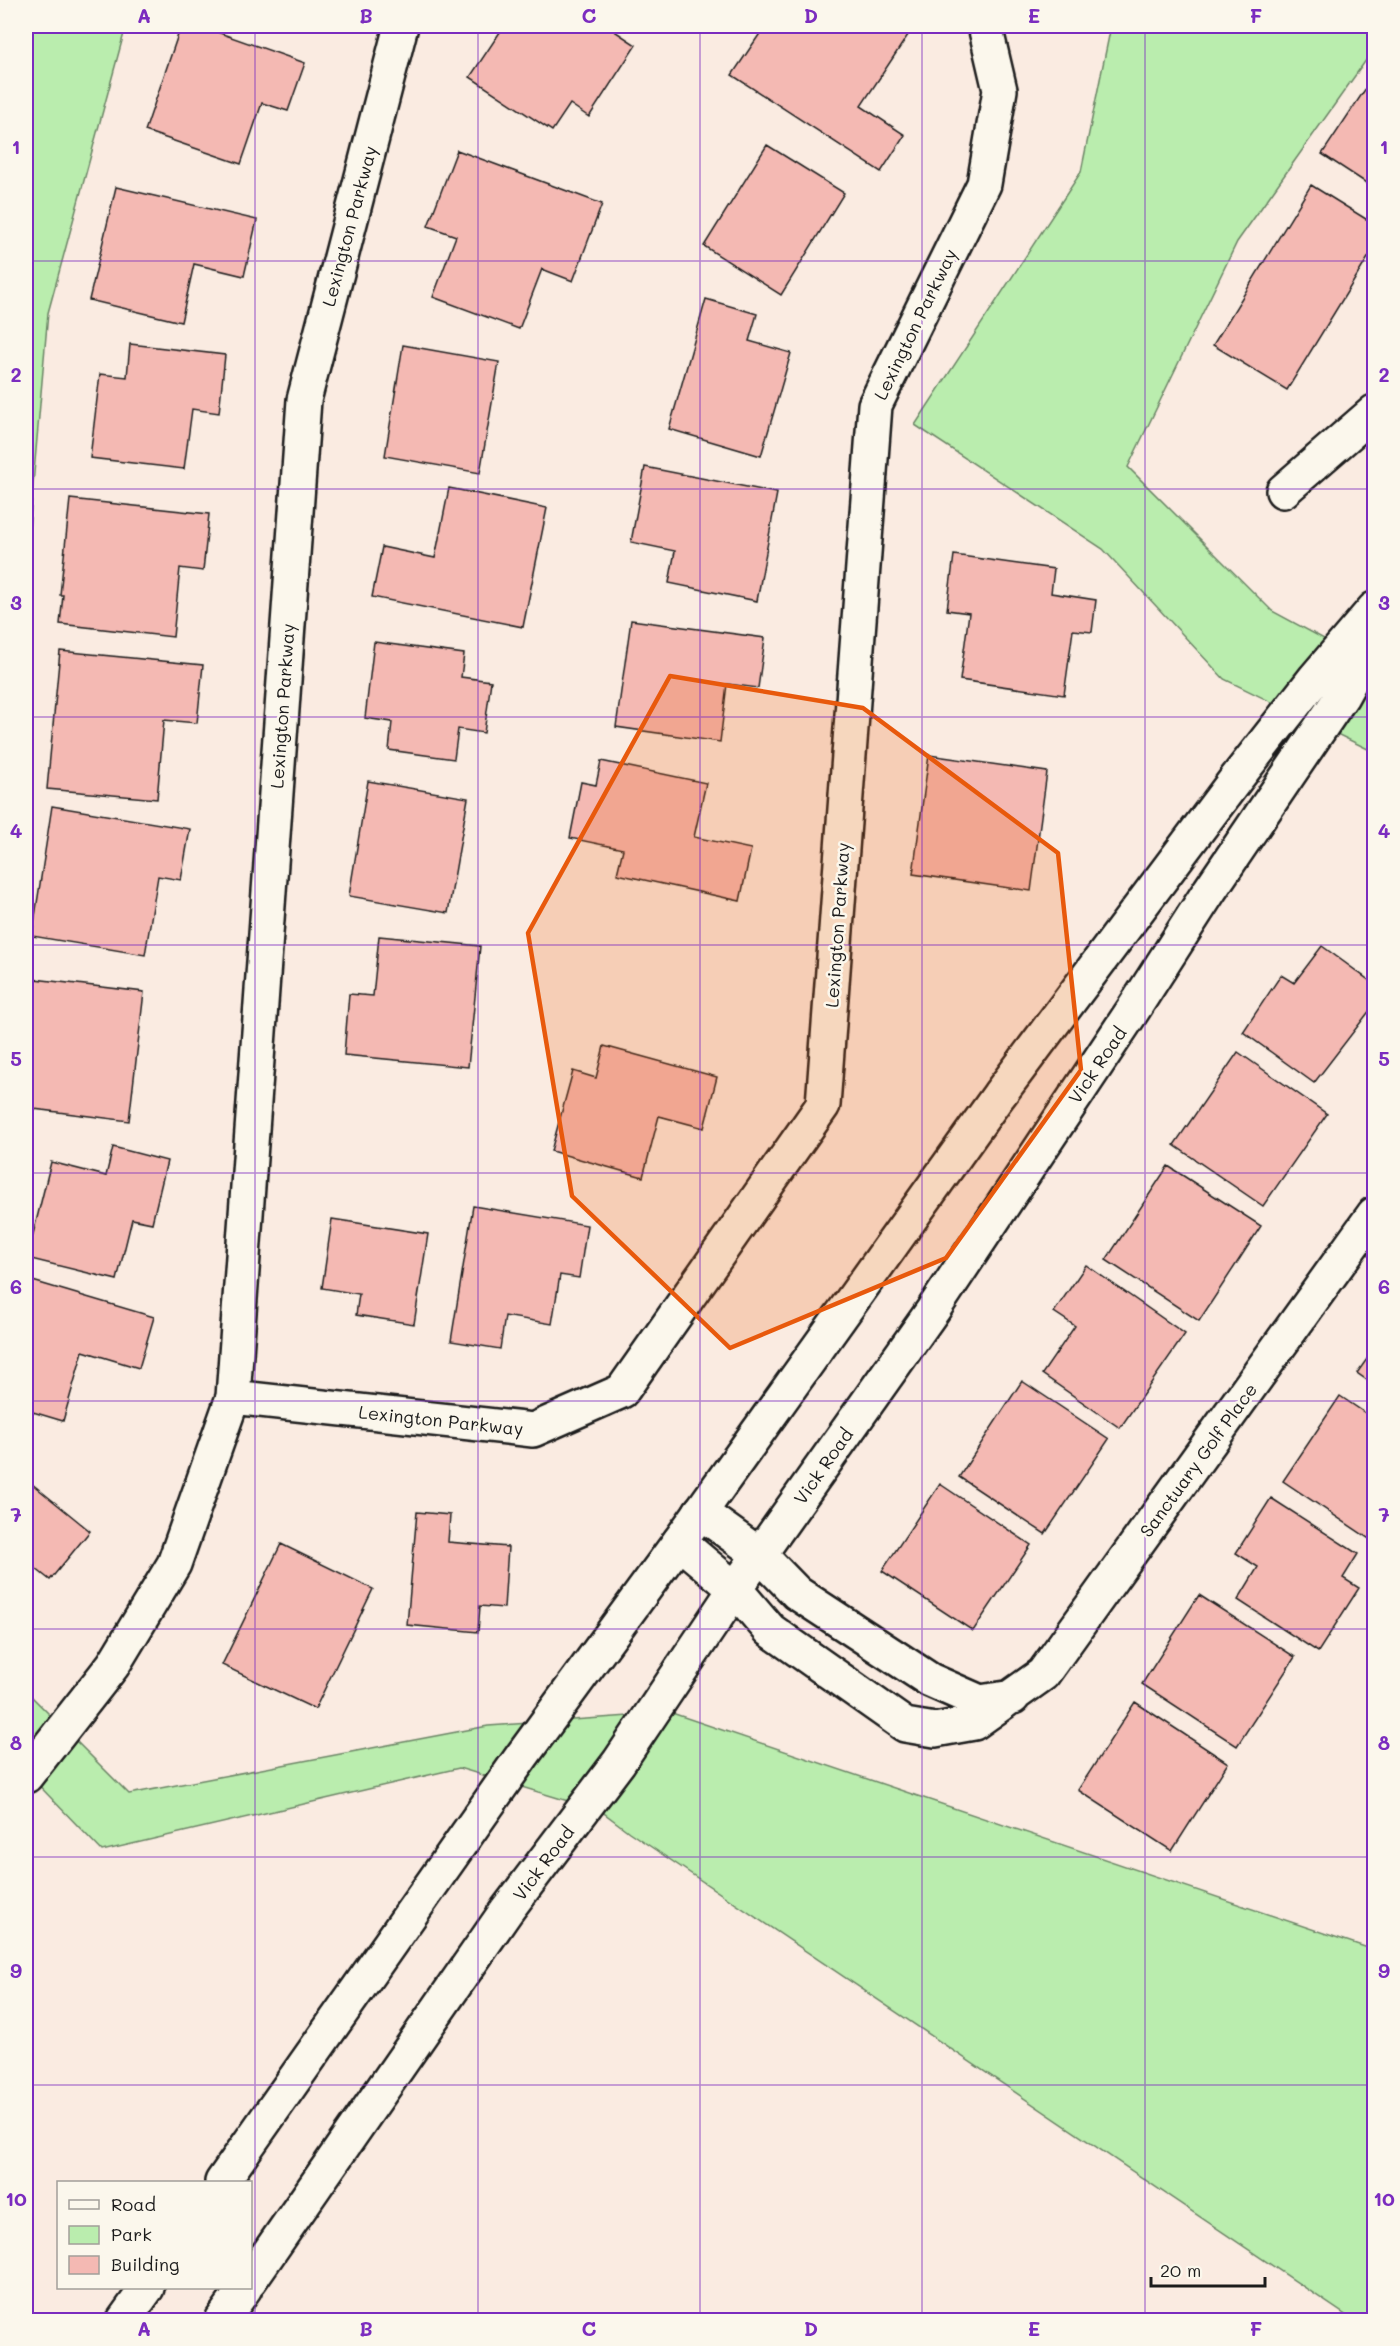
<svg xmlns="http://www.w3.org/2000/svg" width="1400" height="2346" font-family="Mali,sans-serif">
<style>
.green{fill:#baedae;stroke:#6b8465;stroke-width:1.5}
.building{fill:#f4b9b3;stroke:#1c1c1c;stroke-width:1.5}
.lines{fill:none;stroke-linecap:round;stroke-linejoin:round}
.minor-casing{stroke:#1c1c1c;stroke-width:38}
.tertiary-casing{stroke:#1c1c1c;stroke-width:38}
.minor{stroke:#fbf7ec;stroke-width:33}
.tertiary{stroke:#fbf7ec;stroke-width:33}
.marked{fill:#e8590c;fill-opacity:0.2;stroke:#e8590c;stroke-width:4.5;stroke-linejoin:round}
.grid{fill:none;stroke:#7b2cbf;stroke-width:1.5;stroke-opacity:0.55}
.labels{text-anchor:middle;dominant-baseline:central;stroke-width:5;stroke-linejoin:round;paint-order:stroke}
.street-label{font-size:18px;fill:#1c1c1c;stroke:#fbf7ec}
.neatline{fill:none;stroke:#7b2cbf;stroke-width:2}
.grid-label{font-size:20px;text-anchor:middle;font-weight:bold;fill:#7b2cbf}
</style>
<rect width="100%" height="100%" fill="#faebe1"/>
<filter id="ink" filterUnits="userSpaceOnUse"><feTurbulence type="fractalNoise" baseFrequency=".0167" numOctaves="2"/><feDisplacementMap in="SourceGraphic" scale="12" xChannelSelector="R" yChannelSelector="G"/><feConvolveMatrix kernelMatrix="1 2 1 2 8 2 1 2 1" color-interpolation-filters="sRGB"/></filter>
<g filter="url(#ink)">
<path class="green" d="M26,26H126L48,313L26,564Z
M1111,26H1374V49L1237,242L1128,467L1272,611L1374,666V752L1224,679L1103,549L915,425L1081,172Z
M26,1691L129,1794L488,1726L672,1713L1374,1950V2320H1353L629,1832L601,1811L459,1768L102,1851L26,1772Z"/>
<path class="building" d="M181,26H200L305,63L288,111L262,103L241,164L145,131Z
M504,26H607L636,45L589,117L570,104L552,131L470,77Z
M765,26H907L912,29L861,106L905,135L881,172L732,75Z
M1374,76V188L1322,154Z
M767,145L844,193L781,295L704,246Z
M457,150L602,204L573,281L542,269L519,329L433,297L456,236L428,226Z
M1311,185L1374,224V248L1287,390L1213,345Z
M116,187L257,220L244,276L194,264L181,322L89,300Z
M706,299L757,314L749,341L791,353L761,456L669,429Z
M130,344L225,355L219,413L192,409L184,469L90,458L100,374L127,377Z
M403,345L499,362L480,473L385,456Z
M645,467L777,493L757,601L669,583L675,551L631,542Z
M449,488L547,508L523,627L372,597L382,547L435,558Z
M70,499L209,514L203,571L180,568L173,637L60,624L63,595H60Z
M954,555L1054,569L1051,593L1096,600L1092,632L1073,630L1064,695L960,680L969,613L947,610Z
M631,620L765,638L758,688L727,684L720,742L616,727Z
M374,642L464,654L461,677L491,681L484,733L458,729L454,759L389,750L392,722L365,718Z
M60,651L203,665L197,723L164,720L157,799L47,789Z
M929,755L1047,772L1031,891L913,874Z
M601,761L706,783L694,837L751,849L740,901L617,874L623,849L570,838L581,782L596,785Z
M368,781L468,798L448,913L349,896Z
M52,806L190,829L181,880L158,876L145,955L32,936Z
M379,936L480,946L468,1067L344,1055L349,994L373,996Z
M1322,946L1374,984V1005L1314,1083L1243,1032L1281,975L1294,983Z
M26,978L144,992L129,1121L26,1108Z
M604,1046L717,1077L704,1128L659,1116L643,1177L551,1151L573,1071L596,1078Z
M1238,1052L1327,1114L1263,1206L1174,1145Z
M113,1147L167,1161L152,1223L132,1219L117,1280L27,1258L51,1162L106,1176Z
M1168,1166L1261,1226L1199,1321L1106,1260Z
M473,1206L587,1225L579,1278L560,1275L552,1324L505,1316L500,1349L451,1341Z
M332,1219L428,1234L414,1324L356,1315L359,1294L322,1288Z
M1086,1265L1185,1334L1120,1428L1042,1374L1075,1326L1054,1312Z
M26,1279L154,1317L139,1368L83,1351L63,1421L26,1410Z
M1374,1349V1385L1357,1373Z
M1022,1381L1109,1439L1045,1534L959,1477Z
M1340,1396L1374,1419V1542L1283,1481Z
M26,1479L90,1531L50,1580L31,1565L26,1572Z
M940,1484L1031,1545L973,1631L882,1571Z
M1271,1498L1358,1554L1343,1578L1359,1588L1318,1652L1238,1600L1258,1567L1236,1553Z
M417,1512L450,1515L448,1542L508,1547L504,1608L480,1606L478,1632L407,1625Z
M281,1544L373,1589L315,1709L222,1665Z
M1199,1595L1295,1657L1237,1746L1142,1684Z
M1135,1702L1228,1763L1172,1851L1078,1790Z"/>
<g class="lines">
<g class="minor-casing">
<path id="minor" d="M1283,491L1374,412
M233,1397L533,1430L622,1391L823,1105L875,405L984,184L1000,90L985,26
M700,1512L760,1555L797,1593L930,1680L980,1702L1013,1697
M679,1542L735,1589L770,1630L905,1725L935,1730L974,1723L1043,1674L1374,1214
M26,1776L113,1665L174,1564L233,1397L304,400L401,26"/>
</g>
<g class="tertiary-casing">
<path id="tertiary" d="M222,2182L522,1756L679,1542L999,1095L1236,779L1315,678L1374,609
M250,2280L507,1910L619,1762L735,1589L933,1310L1133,1010L1210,890L1342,696L1374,638
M124,2320L147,2288
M222,2320L245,2288"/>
</g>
<use href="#minor" class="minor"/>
<use href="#tertiary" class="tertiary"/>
</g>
</g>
<path class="marked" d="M670,676L863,708L1058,853L1081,1070L946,1258L730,1348L572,1196L528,933Z"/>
<path class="grid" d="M255,26V2320M478,26V2320M700,26V2320M922,26V2320M1145,26V2320M26,261H1374M26,489H1374M26,717H1374M26,945H1374M26,1173H1374M26,1401H1374M26,1629H1374M26,1857H1374M26,2085H1374"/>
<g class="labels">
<g class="street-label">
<text transform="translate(349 226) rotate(-75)">Lexington Parkway</text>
<text transform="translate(915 324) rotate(-64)">Lexington Parkway</text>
<text transform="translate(282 706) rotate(-86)">Lexington Parkway</text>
<text transform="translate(837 925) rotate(-86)">Lexington Parkway</text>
<text transform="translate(1097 1065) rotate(-56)">Vick Road</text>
<text transform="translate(441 1420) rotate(6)">Lexington Parkway</text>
<text transform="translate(1198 1460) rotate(-54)">Sanctuary Golf Place</text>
<text transform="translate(823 1466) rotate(-55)">Vick Road</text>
<text transform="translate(543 1863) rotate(-53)">Vick Road</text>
</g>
</g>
<rect width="1400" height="2346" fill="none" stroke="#fbf7ec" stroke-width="66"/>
<rect x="57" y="2181" width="195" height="108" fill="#fbf7ec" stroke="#a29f99" stroke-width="1.5"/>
<rect x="69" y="2200" width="30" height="9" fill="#fbf7ec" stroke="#a29f99" stroke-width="1.5"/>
<text x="111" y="2211" font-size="18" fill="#1c1c1c">Road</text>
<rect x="69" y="2226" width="30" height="18" fill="#baedae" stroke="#a29f99" stroke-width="1.5"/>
<text x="111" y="2241" font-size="18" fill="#1c1c1c">Park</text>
<rect x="69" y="2256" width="30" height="18" fill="#f4b9b3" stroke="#a29f99" stroke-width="1.5"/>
<text x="111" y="2271" font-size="18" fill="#1c1c1c">Building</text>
<path d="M1151 2277v9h114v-9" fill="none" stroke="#1c1c1c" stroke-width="3"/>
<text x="1160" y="2277" font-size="18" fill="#1c1c1c" stroke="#fbf7ec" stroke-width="4.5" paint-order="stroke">20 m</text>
<rect x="33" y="33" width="1334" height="2280" class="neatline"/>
<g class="grid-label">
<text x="144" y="23">A</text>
<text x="366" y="23">B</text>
<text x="589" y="23">C</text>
<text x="811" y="23">D</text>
<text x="1034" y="23">E</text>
<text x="1256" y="23">F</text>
<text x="16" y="154">1</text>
<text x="1384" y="154">1</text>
<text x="16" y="382">2</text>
<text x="1384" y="382">2</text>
<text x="16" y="610">3</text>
<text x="1384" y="610">3</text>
<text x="16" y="838">4</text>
<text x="1384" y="838">4</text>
<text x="16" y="1066">5</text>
<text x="1384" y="1066">5</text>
<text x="16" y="1294">6</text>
<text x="1384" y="1294">6</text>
<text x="16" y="1522">7</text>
<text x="1384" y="1522">7</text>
<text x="16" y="1750">8</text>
<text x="1384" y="1750">8</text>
<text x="16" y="1978">9</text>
<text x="1384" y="1978">9</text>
<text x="16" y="2206">10</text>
<text x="1384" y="2206">10</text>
<text x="144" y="2336">A</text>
<text x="366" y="2336">B</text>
<text x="589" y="2336">C</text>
<text x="811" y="2336">D</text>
<text x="1034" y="2336">E</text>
<text x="1256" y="2336">F</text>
</g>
</svg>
